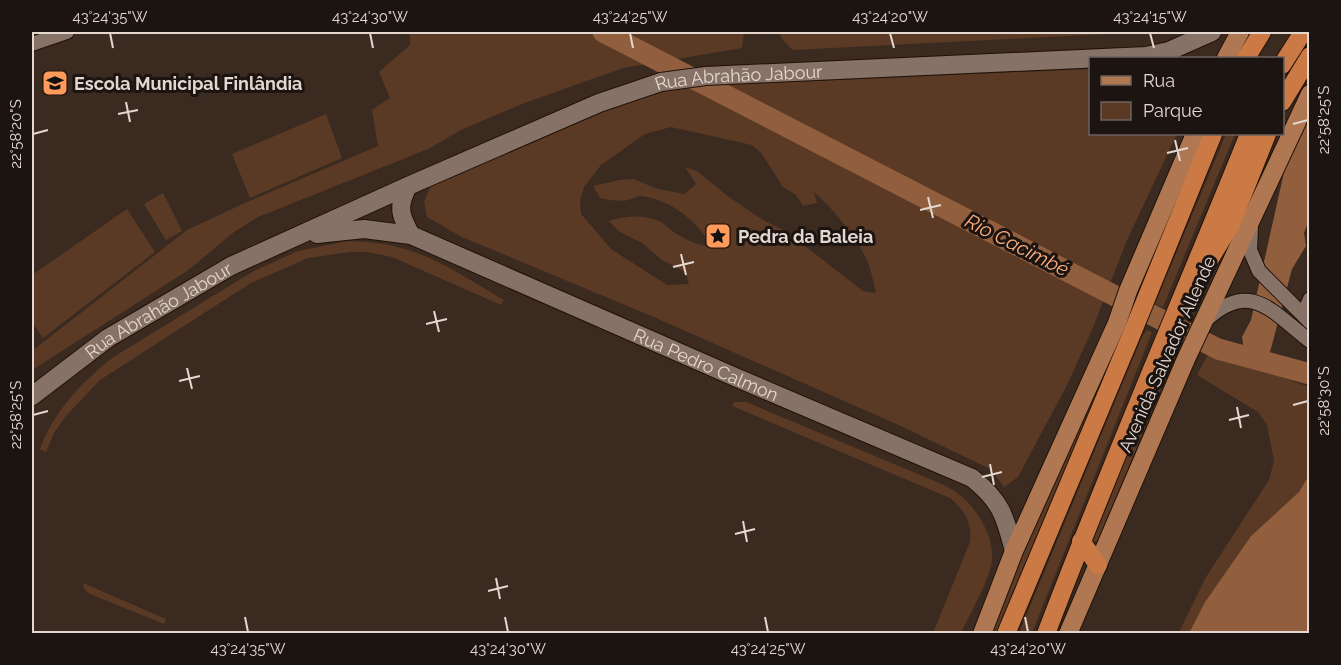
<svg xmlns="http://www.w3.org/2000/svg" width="1341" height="665" font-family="Raleway,sans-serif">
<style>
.green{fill:#5a3a25;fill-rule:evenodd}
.water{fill:#915e3e}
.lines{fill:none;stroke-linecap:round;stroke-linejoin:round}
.river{stroke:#915e3e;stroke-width:21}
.street-casing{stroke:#211208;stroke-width:16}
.secondary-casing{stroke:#211208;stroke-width:20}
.primary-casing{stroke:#211208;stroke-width:20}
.highway-casing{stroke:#211208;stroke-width:20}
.street{stroke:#867266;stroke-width:14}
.secondary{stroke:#867266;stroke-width:18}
.primary{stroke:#af7752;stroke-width:18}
.highway{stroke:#cb7a45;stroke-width:18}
.ticks{fill:none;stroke:#e3d7d0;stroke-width:2}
.labels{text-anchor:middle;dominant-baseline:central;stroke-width:6;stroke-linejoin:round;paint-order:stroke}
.street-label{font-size:18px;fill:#e3d7d0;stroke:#1c1410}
.poi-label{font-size:18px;font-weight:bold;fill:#e3d7d0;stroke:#1c1410;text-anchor:start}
.water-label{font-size:20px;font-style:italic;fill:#fbae7e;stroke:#1c1410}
.neatline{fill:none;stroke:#e3d7d0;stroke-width:2}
.ticks-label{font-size:15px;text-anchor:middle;fill:#e3d7d0}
</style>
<rect width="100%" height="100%" fill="#3b2a1f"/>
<path class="green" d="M410,32H744L742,48L623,68L522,104L461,130L428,149L258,217L234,232L187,271L32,370V351L187,230L247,202L378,146L372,110L390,98L379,72L410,45Z
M779,32H1146L793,50L782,39Z
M1090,69V134H1177L1127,240L1092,330L1067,385L1018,477L1004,487L992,470L903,427L656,318L462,237L427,217L424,202L430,187L620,104L654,93L698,86ZM671,127L752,145L762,154L783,187L796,195L803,206L817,203L814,192C834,210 853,233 865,256C871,268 873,281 876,293L863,291L787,232L763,220L729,197L697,171L685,167L696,184L685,194L658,189L633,179L619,180L593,186L600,198C609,200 619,202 628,200C633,199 636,196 641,196C669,199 700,222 711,247C697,245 684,239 672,231C668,228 665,224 661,222C644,214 626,216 609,221L618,231L642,243L662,260L685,272L689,284L667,285L611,249L581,214L580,201L584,187L601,165L645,134Z
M326,114L342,158L250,198L232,154Z
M1226,134H1235L1163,307L1155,304Z
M163,193L182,231L166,240L144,204Z
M127,209L155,252L43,338L32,322V275Z
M348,241C417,242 447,267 504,300L501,305L392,257L367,252H350L308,258L251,283L100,380L65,417L54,433L46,452L40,449C54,411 81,383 112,358L252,272L298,251Z
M1124,328L998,633L989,634L1077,428Z
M1147,330L1152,332L1032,633H1019L1126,375L1143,335Z
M1170,343L1177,349L1099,540L1093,542L1091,541Z
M1210,351L1309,387V475L1299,492L1251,536L1205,602L1189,633L1178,634L1206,577L1269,480L1274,461L1267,425L1258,412L1197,375Z
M734,402H746L937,482C943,485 951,488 957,493C976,506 995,537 992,561C989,581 970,614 961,633H933L970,542C972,523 965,510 950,498L732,406Z
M83,583L166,619L164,624L90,594L84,589Z"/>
<path class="water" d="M1309,105L1310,217L1304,233L1306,246L1292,269L1269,356L1244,350L1242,337L1251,320L1284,172Z
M1309,475V633H1189L1205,602L1251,536L1299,492Z"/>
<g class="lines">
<path class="river" d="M603,32L1218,349L1310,374"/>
<g class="street-casing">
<path id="street" d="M32,44L67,32
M1251,228L1250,250L1259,271L1310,322
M1303,315L1310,299
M1206,320C1251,279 1272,312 1310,341"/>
</g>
<g class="secondary-casing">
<g id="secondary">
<path d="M408,186C397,207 400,215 411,235"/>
<path id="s1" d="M317,234L364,229L411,235L735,377L972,478C1001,501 1005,516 1014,551"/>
<path id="s2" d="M32,396L108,338L231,266L408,186L599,103L661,82L706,76L1146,56L1169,51L1212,32"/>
</g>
</g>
<g class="primary-casing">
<path id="primary" d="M1226,58L1240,32
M982,634L1014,551L1117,323L1128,291L1195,134
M1068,634L1186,359L1310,94"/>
</g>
<g class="highway-casing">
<path id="highway" d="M1246,58L1262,32
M1282,65L1303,32
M1282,102L1310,56
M1205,267L1231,224L1267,134
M1081,541L1098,565
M1006,634L1133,331L1213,134
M1046,634C1110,465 1182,300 1249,134"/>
</g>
<use href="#street" class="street"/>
<use href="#secondary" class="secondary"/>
<use href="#primary" class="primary"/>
<use href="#highway" class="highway"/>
</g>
<path class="ticks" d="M110,33L113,48M370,33L373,48M630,33L633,48M890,33L894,48M1150,33L1154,48M126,102L130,122M118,114L138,110M1293,124L1308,120M33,134L48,130M1175,140L1180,161M1167,153L1188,148M928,197L933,218M920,210L941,205M681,254L686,275M673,267L694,262M434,311L439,332M426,324L447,319M187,368L192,389M179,381L200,376M1293,405L1308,401M1237,407L1241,428M33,415L48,411M1229,420L1249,415M990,464L994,485M982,477L1002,472M743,521L747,542M735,534L755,529M496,578L500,599M488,591L508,586M245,617L248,632M505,617L508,632M765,617L768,632M1025,617L1028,632"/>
<defs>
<g id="school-square" transform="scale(1.35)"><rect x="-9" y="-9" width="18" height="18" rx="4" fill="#ff9b5a" stroke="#1c1410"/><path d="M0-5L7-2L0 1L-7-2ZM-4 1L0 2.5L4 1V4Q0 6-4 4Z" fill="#111"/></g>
<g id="sight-square" transform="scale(1.35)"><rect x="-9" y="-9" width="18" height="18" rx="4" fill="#ff9b5a" stroke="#1c1410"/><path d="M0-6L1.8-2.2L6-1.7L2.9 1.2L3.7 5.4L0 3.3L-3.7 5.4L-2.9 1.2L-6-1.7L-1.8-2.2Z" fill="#111"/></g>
</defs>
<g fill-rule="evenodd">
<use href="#school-square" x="55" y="83"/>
<use href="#sight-square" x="718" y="236"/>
</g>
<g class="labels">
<g class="street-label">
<text stroke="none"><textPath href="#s2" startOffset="784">Rua Abrahão Jabour</textPath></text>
<text stroke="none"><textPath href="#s2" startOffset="153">Rua Abrahão Jabour</textPath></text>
<text transform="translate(1167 354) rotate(-66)">Avenida Salvador Allende</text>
<text stroke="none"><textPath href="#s1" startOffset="417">Rua Pedro Calmon</textPath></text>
</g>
<g class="poi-label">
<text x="74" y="83">Escola Municipal Finlândia</text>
<text x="738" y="236">Pedra da Baleia</text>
</g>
<g class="water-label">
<text transform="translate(1017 245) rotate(27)">Rio Cacimbé</text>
</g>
</g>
<rect width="1341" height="665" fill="none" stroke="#1c1410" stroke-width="66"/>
<rect x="1089" y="57" width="195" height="78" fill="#1c1410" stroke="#6c625d" stroke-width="1.5"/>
<rect x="1101" y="76" width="30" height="9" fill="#af7752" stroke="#6c625d" stroke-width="1.5"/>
<text x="1143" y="87" font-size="18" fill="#e3d7d0">Rua</text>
<rect x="1101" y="102" width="30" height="18" fill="#5a3a25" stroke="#6c625d" stroke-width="1.5"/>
<text x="1143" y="117" font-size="18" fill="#e3d7d0">Parque</text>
<rect x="33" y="33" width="1275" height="599" class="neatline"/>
<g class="ticks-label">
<text x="110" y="22">43°24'35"W</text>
<text x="370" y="22">43°24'30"W</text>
<text x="630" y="22">43°24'25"W</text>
<text x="890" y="22">43°24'20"W</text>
<text x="1150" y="22">43°24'15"W</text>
<text transform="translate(1324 120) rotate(-90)" y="5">22°58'25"S</text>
<text transform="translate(16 134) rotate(-90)" y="5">22°58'20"S</text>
<text transform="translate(1324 401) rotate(-90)" y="5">22°58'30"S</text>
<text transform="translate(16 415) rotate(-90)" y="5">22°58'25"S</text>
<text x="248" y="654">43°24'35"W</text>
<text x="508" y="654">43°24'30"W</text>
<text x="768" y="654">43°24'25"W</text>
<text x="1028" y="654">43°24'20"W</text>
</g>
</svg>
